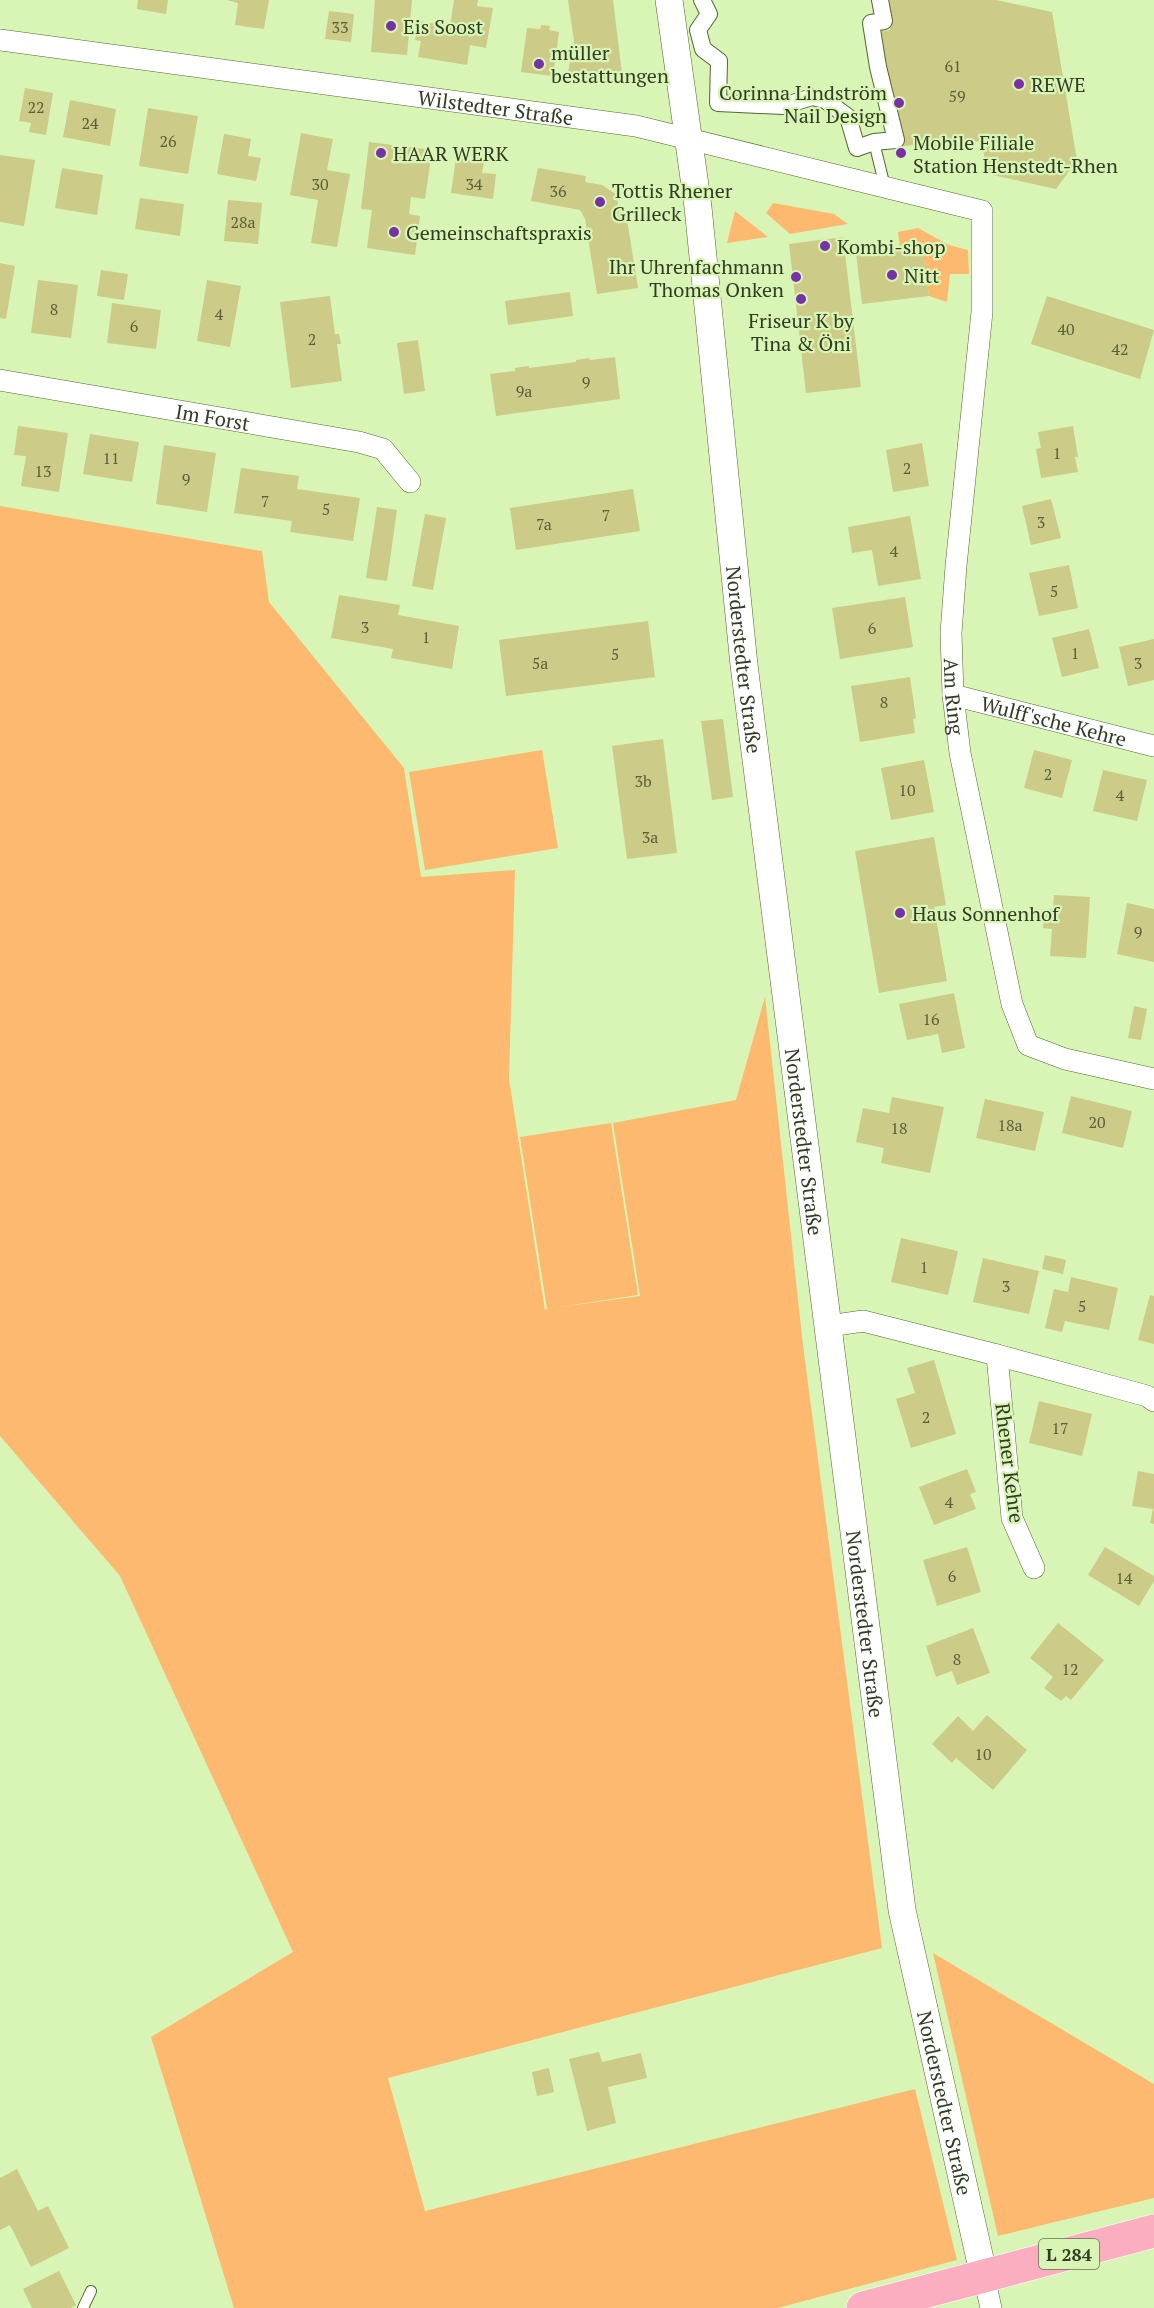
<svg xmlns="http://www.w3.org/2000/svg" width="1154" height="2308" font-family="'PT Serif',serif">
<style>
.green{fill:#fdb96f}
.building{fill:#cccb87}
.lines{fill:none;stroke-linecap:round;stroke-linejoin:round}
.service-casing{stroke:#51682e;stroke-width:12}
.pedestrian-casing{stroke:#51682e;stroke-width:18}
.minor-casing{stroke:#51682e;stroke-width:22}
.tertiary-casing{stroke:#51682e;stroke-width:28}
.primary-casing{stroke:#fff;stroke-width:34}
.service{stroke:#fff;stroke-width:10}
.pedestrian{stroke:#fff;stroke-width:16}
.minor{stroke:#fff;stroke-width:21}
.tertiary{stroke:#fff;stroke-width:27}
.primary{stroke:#fbaec0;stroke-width:33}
.poi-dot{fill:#7532a6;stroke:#d9f5b5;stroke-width:2}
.labels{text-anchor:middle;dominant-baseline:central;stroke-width:4.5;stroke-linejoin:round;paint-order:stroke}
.number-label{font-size:16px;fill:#58603c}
.shield{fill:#d9f5b5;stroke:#63744f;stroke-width:1.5}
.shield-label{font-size:18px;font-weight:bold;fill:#313c23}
.poi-label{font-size:20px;fill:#313c23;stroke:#d9f5b5;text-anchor:start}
.street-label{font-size:20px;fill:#313c23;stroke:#d9f5b5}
</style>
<rect width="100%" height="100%" fill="#d9f5b5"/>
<path class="green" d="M773,203L834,214L848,224L790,234L766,213Z
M735,211L768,237L727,243Z
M918,228L949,245L968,250L969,274H950L947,302L929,296L922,246L900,248L898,232Z
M0,506L262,551L269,602L404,768L421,877L515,870L509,1079L545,1310L547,1309L520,1137L611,1123L638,1295L560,1307L640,1296L613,1123L736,1100L765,997L803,1345L882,1948L388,2078L425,2211L915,2089L957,2260L778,2308H234L151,2037L293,1952L120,1576L0,1436Z
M542,750L558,848L425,870L409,772Z
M933,1953L1154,2084V2198L998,2236Z"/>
<path class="building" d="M138,0H168L166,14L137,9Z
M227,0H269L264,29L235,25L238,3Z
M375,0H412L407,55L371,52Z
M454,0H478L477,6L493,8L486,48L470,45L467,65L418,57L421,41L415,40L419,21L450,26Z
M568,0H613L622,74L610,76V84L567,77L574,41Z
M885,0H996L1052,12L1077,160L1056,189L988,174L981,141L933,148L932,142L899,147L881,31L890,30Z
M329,11L354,14L351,42L325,39Z
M541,25L550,26L549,30L559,32L553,76L521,72L527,28L540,29Z
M25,88L53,93L46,135L29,132L31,123L19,121Z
M70,100L116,109L110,146L63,137Z
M148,108L198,116L188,174L139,166Z
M301,133L333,139L327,170L350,174L337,247L311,243L318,200L290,195Z
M224,134L251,139L248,156L261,158L256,181L217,174Z
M369,142L432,150L425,199L411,197L409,214L420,216L415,255L367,248L372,210L361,209Z
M0,155L35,160L24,226L0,222Z
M456,158L484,162L482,173L496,174L493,199L451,193Z
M62,168L103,175L97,215L55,208Z
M538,168L586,176L585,182L602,185L616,194L620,214L626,213L638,288L597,294L585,219L580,210L531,201Z
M140,198L184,204L180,236L135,229Z
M228,200L262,203L258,244L224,241Z
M843,237L861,387L806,393L789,244Z
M922,245L929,296L862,304L856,253Z
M0,263L15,266L6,319L0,318Z
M101,270L128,274L124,300L97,296Z
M38,280L78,285L71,338L31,333Z
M207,280L241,286L230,347L197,341Z
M570,292L573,316L508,325L505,301Z
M330,296L335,334H339L341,344H337L342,381L291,388L280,302Z
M1047,296L1154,330L1140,379L1031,344Z
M112,303L161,310L156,349L107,343Z
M418,340L425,391L404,394L397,343Z
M615,357L620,399L496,416L490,374L515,371V368L529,366V368L576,362V360L589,358L590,360Z
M18,426L68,433L59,492L21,486L26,456L14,455Z
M1073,426L1078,457H1075L1078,472L1041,478L1036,449L1041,448L1038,432Z
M90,434L139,442L132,482L83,474Z
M922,443L929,486L893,492L886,450Z
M164,445L216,453L207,512L156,504Z
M241,468L299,476L297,489L360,498L353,541L290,532L292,521L234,513Z
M633,489L640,531L516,550L510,508Z
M1051,499L1061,538L1031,545L1022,506Z
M377,507L397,510L387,581L366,578Z
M425,514L446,518L433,590L412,586Z
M910,516L921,579L878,586L872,550L852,553L848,527Z
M1069,565L1078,608L1039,616L1029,573Z
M339,595L400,605L398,615L459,626L452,669L391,658L393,649L331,638Z
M905,597L913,647L840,659L832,608Z
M648,621L655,677L506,696L499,640Z
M1089,629L1099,668L1062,677L1052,638Z
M1154,639V680L1128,686L1119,647Z
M910,677L916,718L913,719L915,733L860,742L851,686Z
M723,719L733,797L712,800L701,721Z
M663,739L677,853L627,859L612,746Z
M1034,750L1072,760L1062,798L1024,788Z
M924,760L934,812L891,820L881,768Z
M1103,770L1147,780L1137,821L1093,811Z
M934,837L946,905L934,907L947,981L879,993L855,851Z
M1054,895L1090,897L1086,958L1050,956L1052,929L1043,928L1045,909H1053Z
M1127,903L1154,909V962L1117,954Z
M954,993L965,1048L942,1053L938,1034L907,1040L899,1004Z
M1134,1006L1147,1009L1141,1040L1128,1038Z
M1071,1096L1132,1111L1123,1148L1062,1133Z
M892,1097L944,1107L930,1173L881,1163L884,1148L856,1142L863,1108L889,1113Z
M985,1099L1044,1112L1035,1151L976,1138Z
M901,1238L958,1251L948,1295L891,1282Z
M1045,1255L1066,1260L1063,1274L1042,1269Z
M983,1258L1039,1271L1029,1314L973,1302Z
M1071,1277L1118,1288L1109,1330L1065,1321L1062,1332L1045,1328L1054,1289L1068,1292Z
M1150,1295L1154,1296V1344L1138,1340Z
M934,1360L956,1434L911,1448L896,1399L915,1393L907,1368Z
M1039,1401L1092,1414L1082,1456L1029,1443Z
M967,1469L976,1492L970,1494L976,1509L934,1525L919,1487Z
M1138,1471L1154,1474V1524L1150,1523L1153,1509L1132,1506Z
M967,1547L981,1592L937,1606L923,1560Z
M1105,1547L1154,1576V1581L1139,1606L1088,1575Z
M1058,1623L1104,1660L1071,1700L1066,1696L1061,1701L1044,1688L1053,1677L1030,1658Z
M973,1628L990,1673L957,1685L952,1671L936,1677L926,1646Z
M987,1715L1027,1750L993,1790L956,1758L952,1763L932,1744L958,1716L973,1731Z
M599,2052L602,2062L641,2053L647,2078L608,2087L616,2123L587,2131L569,2059Z
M549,2068L554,2092L537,2096L532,2072Z
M17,2169L38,2211L48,2206L69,2248L31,2267L10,2225L0,2230V2178Z
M59,2271L76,2305L71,2308H32L23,2289Z"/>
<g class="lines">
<g class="service-casing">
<path id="service" d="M874,142L885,187
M83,2308L91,2291"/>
</g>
<g class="pedestrian-casing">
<path id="pedestrian" d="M702,0L709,14L698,30L703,49L719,61L718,103L783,106L812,97L825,100L848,117L857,148L874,142L896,140L878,67L871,23L884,21L880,0"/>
</g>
<g class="minor-casing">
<g id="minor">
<path id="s1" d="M0,40L636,126L982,211V312L956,566L951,633L953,695L960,753L1012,1004L1028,1045L1065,1059L1154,1079"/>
<path id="s2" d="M0,380L359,442L383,449L410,482"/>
<path id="s3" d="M953,695L1154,746"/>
<path d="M829,1326L863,1321L997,1355"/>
<path d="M1034,1568L1012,1518L997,1355L1147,1396L1154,1401"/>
<path d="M984,2277L991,2308"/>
</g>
</g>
<g class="tertiary-casing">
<g id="tertiary">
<path id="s4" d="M669,0L698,207L744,665L902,1910L984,2277"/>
</g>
</g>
<g class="primary-casing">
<path id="primary" d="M863,2308L1154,2231"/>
</g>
<use href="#service" class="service"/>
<use href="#pedestrian" class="pedestrian"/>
<use href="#minor" class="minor"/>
<use href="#tertiary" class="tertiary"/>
<use href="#primary" class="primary"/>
</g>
<g class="poi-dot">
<circle cx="391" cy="26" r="6"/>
<circle cx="539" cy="64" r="6"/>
<circle cx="1019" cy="84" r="6"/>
<circle cx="899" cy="103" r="6"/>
<circle cx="381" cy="153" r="6"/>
<circle cx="901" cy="153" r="6"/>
<circle cx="600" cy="202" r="6"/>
<circle cx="394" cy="232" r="6"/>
<circle cx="825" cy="246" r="6"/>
<circle cx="892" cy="275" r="6"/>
<circle cx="796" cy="277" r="6"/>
<circle cx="801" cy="299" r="6"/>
<circle cx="900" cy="913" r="6"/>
</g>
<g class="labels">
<g class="number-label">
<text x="340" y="27">33</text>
<text x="953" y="66">61</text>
<text x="957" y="96">59</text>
<text x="36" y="107">22</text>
<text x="90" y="123">24</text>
<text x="168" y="141">26</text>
<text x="320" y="184">30</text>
<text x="474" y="184">34</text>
<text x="558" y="191">36</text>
<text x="243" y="222">28a</text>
<text x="54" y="309">8</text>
<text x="219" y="314">4</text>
<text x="134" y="326">6</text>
<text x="1066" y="329">40</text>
<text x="312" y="339">2</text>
<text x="1120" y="349">42</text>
<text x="586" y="382">9</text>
<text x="524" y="391">9a</text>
<text x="1057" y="453">1</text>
<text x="111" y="458">11</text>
<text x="907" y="468">2</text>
<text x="43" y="471">13</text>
<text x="186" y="479">9</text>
<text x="265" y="501">7</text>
<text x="326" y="509">5</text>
<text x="606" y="515">7</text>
<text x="1041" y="522">3</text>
<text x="544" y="524">7a</text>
<text x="894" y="551">4</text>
<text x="1054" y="591">5</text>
<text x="365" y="627">3</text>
<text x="872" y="628">6</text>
<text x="426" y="637">1</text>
<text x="1075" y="653">1</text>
<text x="615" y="654">5</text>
<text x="540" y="663">5a</text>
<text x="1138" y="663">3</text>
<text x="884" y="702">8</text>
<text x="1048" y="774">2</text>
<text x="643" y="781">3b</text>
<text x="907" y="790">10</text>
<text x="1120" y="795">4</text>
<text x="650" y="837">3a</text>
<text x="1138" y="932">9</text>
<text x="931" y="1019">16</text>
<text x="1097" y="1122">20</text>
<text x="1010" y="1125">18a</text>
<text x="899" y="1128">18</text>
<text x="924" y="1267">1</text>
<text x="1006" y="1286">3</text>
<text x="1082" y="1306">5</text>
<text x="926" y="1417">2</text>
<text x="1060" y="1428">17</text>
<text x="949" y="1502">4</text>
<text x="952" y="1576">6</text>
<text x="1124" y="1578">14</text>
<text x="957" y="1659">8</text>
<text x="1070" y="1669">12</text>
<text x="983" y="1754">10</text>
</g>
<rect class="shield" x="1039" y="2239" width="60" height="30" rx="4.5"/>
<g class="shield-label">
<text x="1069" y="2254">L 284</text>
</g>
<g class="poi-label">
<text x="403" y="26">Eis Soost</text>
<text x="551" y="52">müller<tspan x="551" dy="23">bestattungen</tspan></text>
<text x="1031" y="84">REWE</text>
<text x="887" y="92" text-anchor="end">Corinna Lindström<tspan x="887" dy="23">Nail Design</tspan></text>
<text x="913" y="142">Mobile Filiale<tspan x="913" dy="23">Station Henstedt-Rhen</tspan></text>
<text x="393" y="153">HAAR WERK</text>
<text x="612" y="190">Tottis Rhener<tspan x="612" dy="23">Grilleck</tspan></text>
<text x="406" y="232">Gemeinschaftspraxis</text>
<text x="837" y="246">Kombi-shop</text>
<text x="784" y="266" text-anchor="end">Ihr Uhrenfachmann<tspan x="784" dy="23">Thomas Onken</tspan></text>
<text x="904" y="275">Nitt</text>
<text x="801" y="320" text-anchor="middle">Friseur K by<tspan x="801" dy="23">Tina &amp; Öni</tspan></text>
<text x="912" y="913">Haus Sonnenhof</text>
</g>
<g class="street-label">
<text stroke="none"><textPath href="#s1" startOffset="500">Wilstedter Straße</textPath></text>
<text stroke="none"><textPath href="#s2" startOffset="216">Im Forst</textPath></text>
<text stroke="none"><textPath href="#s4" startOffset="664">Norderstedter Straße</textPath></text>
<text stroke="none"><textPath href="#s1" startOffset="1485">Am Ring</textPath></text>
<text stroke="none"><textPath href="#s3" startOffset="104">Wulff'sche Kehre</textPath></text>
<text stroke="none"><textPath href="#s4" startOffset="1150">Norderstedter Straße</textPath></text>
<text transform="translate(1010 1463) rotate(83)">Rhener Kehre</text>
<text stroke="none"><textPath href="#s4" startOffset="1636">Norderstedter Straße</textPath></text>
<text stroke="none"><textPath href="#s4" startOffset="2122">Norderstedter Straße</textPath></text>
</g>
</g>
</svg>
